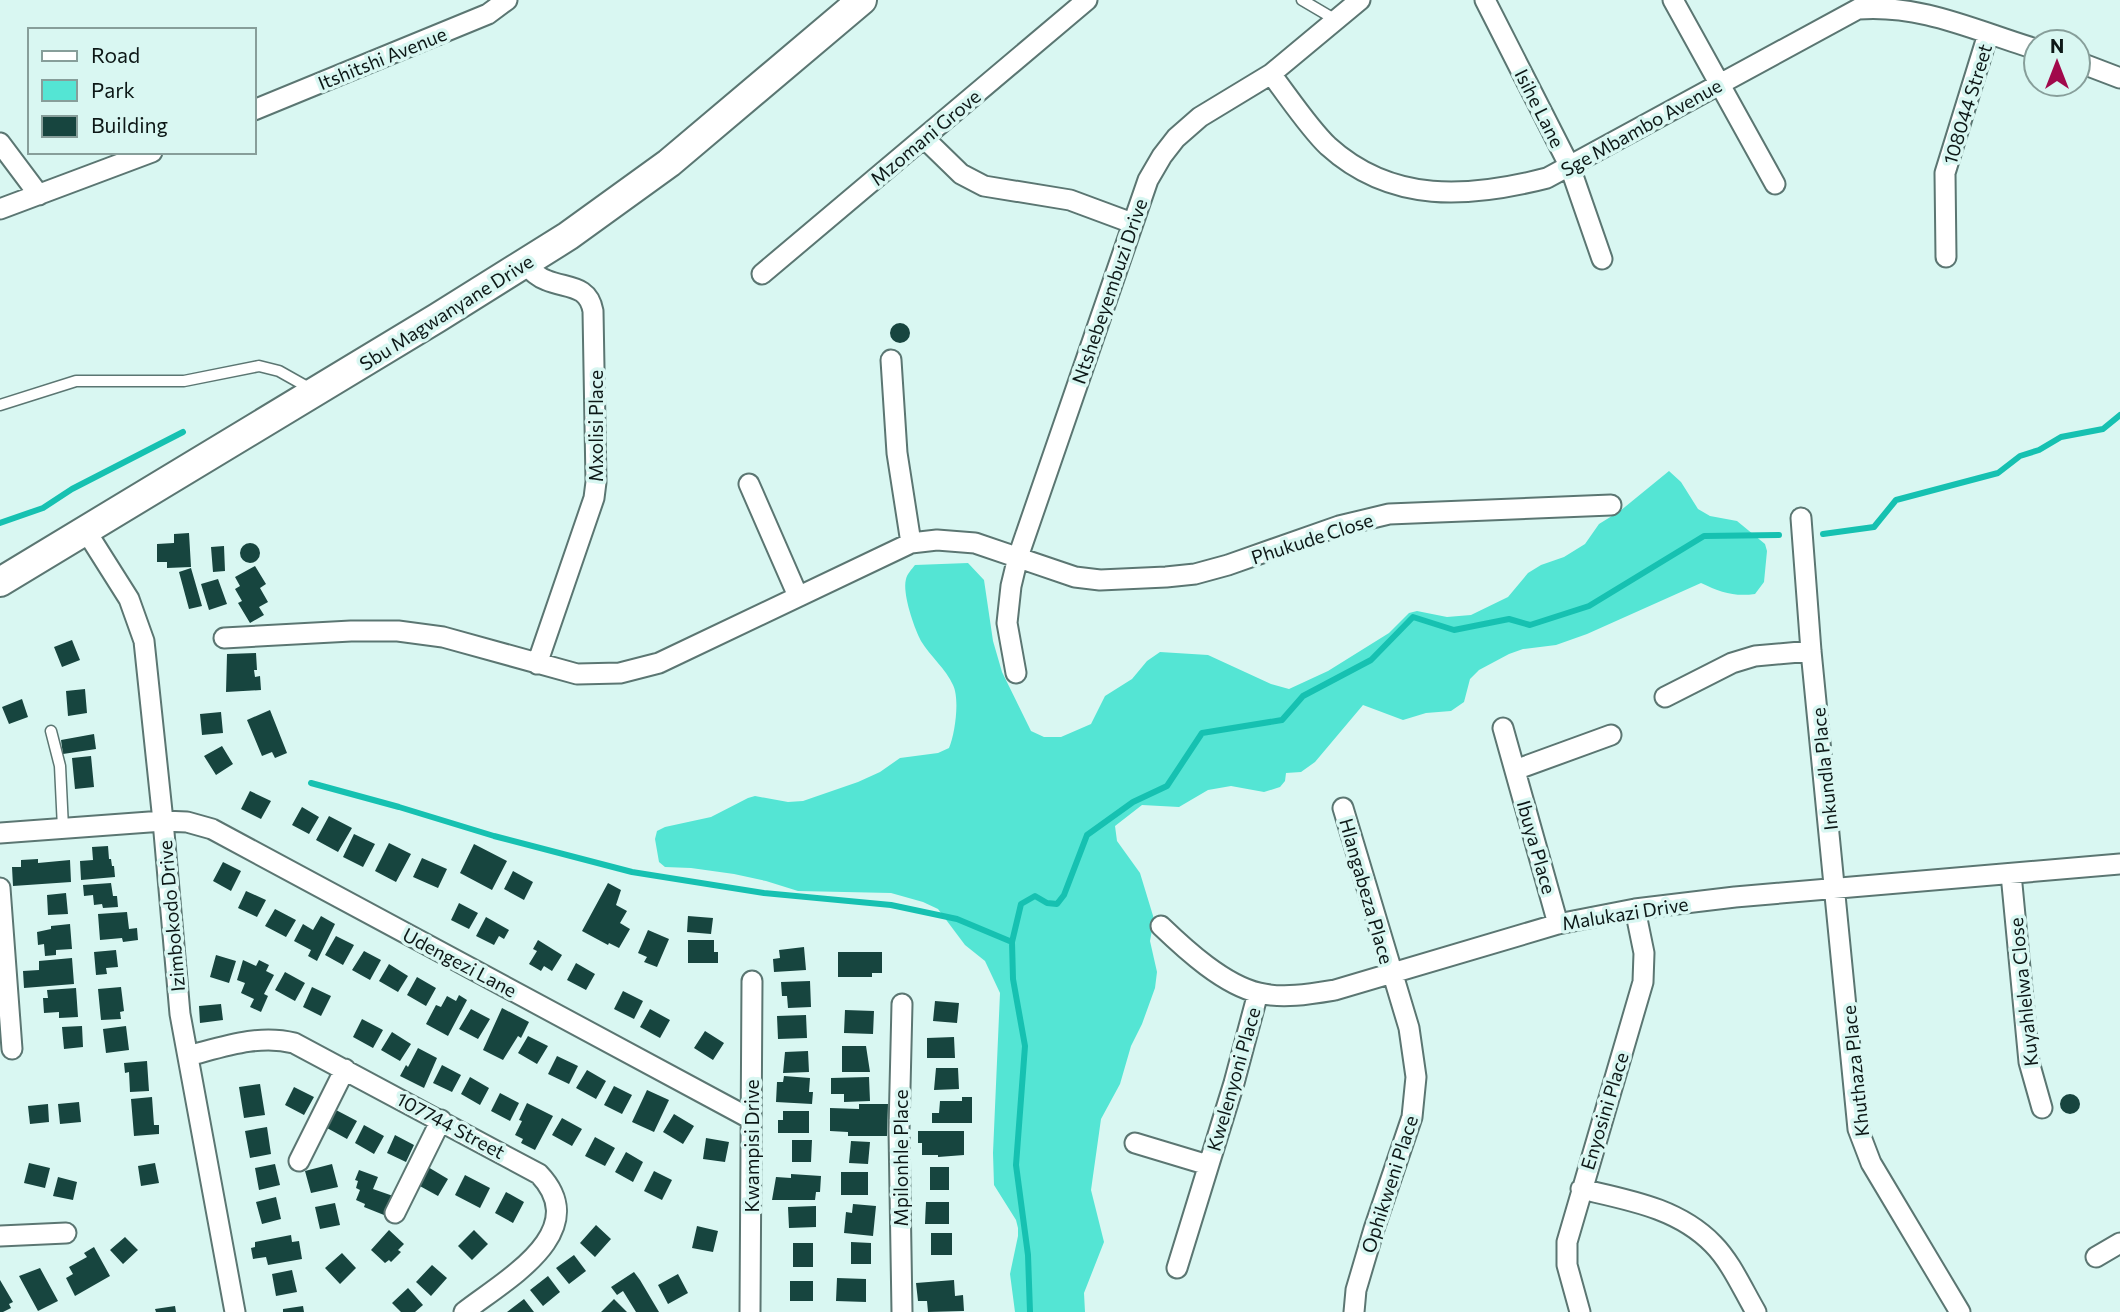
<svg xmlns="http://www.w3.org/2000/svg" width="2120" height="1312" font-family="Commissioner,sans-serif">
<style>
.green{fill:#54e5d4}
.lines{fill:none;stroke-linecap:round;stroke-linejoin:round}
.stream{stroke:#16c1b1;stroke-width:6}
.building{fill:#17453f}
.service-casing{stroke:#5b7672;stroke-width:13}
.minor-casing{stroke:#5b7672;stroke-width:23}
.secondary-casing{stroke:#5b7672;stroke-width:32}
.service{stroke:#fff;stroke-width:10}
.minor{stroke:#fff;stroke-width:19}
.secondary{stroke:#fff;stroke-width:28}
.labels{text-anchor:middle;dominant-baseline:central;stroke-width:7;stroke-linejoin:round;paint-order:stroke}
.street-label{font-size:19px;fill:#0d1817;stroke:#d9f7f2}
</style>
<rect width="100%" height="100%" fill="#d9f7f2"/>
<path class="green" d="M1669,471L1681,482L1698,509L1710,516L1737,521L1765,544L1767,551L1764,582L1755,594C1734,597 1720,592 1701,583L1587,634L1556,645L1523,649L1509,654L1479,670L1470,679L1464,702L1451,711L1426,713L1403,720L1363,705L1315,762L1301,772L1286,773L1285,781L1280,787L1264,792L1231,786L1208,790L1179,807L1142,805L1115,826L1117,841L1140,873L1154,919L1150,941L1157,972L1155,988L1142,1024L1131,1046L1120,1084L1101,1119L1091,1190L1104,1242L1084,1293L1085,1312H1015L1010,1274L1018,1236V1228L1016,1220L994,1185L993,1153L1000,993L985,961L965,945L938,909L923,902L891,893L798,891L766,881L734,874L691,868L665,867L659,862L655,839L657,831L665,827L711,817L748,798L755,796L788,802L803,801L858,782L880,772L900,758L938,753L949,748C955,734 960,699 953,685C946,669 930,656 921,641C914,628 902,593 906,579C907,574 912,569 915,565L968,563L984,580L993,641L1002,672L1031,731L1044,737H1061L1091,724L1105,696L1132,679L1147,661L1160,652L1208,655L1271,684L1289,689L1328,671L1389,633L1409,613L1417,611L1447,617L1471,615L1508,597L1528,573L1541,565L1564,557L1585,544L1599,524L1620,511Z"/>
<g class="lines">
<path class="stream" d="M0,523L43,508L72,489L183,432
M1823,534L1874,527L1896,500L1998,473L2020,456L2039,450L2061,437L2103,429L2120,415
M311,783L399,807L494,836L632,872L764,893L891,905L957,919L1012,942
M1030,1312L1028,1255L1016,1165L1025,1046L1013,979L1012,942L1021,904L1035,896L1047,903L1057,904L1064,895L1087,835L1133,802L1167,786L1202,733L1282,720L1303,696L1371,660L1413,617L1454,630L1509,619L1530,625L1589,606L1704,536L1779,535"/>
</g>
<path class="building" d="M890 333a10 10 0 1 1 20 0a10 10 0 1 1-20 0Z
M189,533L191,567L167,568V562H157V544L174,543V534Z
M240 553a10 10 0 1 1 20 0a10 10 0 1 1-20 0Z
M224,546L225,571L213,572L211,547Z
M255,566L266,584L260,588L268,602L259,607L264,615L250,623L238,603L242,601L235,589L240,586L235,577Z
M191,568L202,606L189,609L179,572Z
M218,579L227,604L209,610L201,584Z
M72,640L80,660L62,667L54,647Z
M256,653L257,670H254L255,677L260,676L261,690L226,692L227,654Z
M85,689L87,713L68,716L66,691Z
M22,699L28,717L9,724L2,707Z
M270,710L287,753L275,758L272,752L262,756L247,720Z
M221,712L223,733L202,735L200,714Z
M94,734L96,749L63,754L61,740Z
M222,746L233,764L216,775L204,756Z
M91,756L94,787L75,789L72,758Z
M250,791L271,801L261,819L241,809Z
M302,807L319,817L309,834L292,825Z
M329,816L352,828L338,852L316,840Z
M354,834L375,844L363,867L343,857Z
M389,843L411,854L396,882L375,871Z
M474,844L507,861L492,890L460,873Z
M108,846L109,859H111L112,866H114L115,877L81,880L80,861L93,860L92,847Z
M422,858L447,869L438,888L413,877Z
M38,859V863L70,860L71,882L13,886L12,867H21V860Z
M223,862L241,871L231,891L213,881Z
M513,871L533,882L524,900L504,889Z
M111,883L113,896H117L118,907L103,908L102,904L94,905L93,895L84,896L83,885Z
M608,883L621,890L616,905L627,911L620,923L630,929L619,948L609,943L608,945L582,931Z
M246,891L266,900L257,917L238,908Z
M66,893L68,914L48,915L47,895Z
M459,903L478,913L469,929L451,920Z
M275,909L296,920L286,937L265,926Z
M127,912L129,929L137,928L138,940L123,942L122,938L100,940L98,914Z
M321,916L335,924L317,961L308,956L311,950L294,941L303,924L313,930Z
M688,916L713,918L711,934L687,932Z
M486,917L509,930L504,939L499,936L494,945L476,936Z
M70,924L72,949L56,950V955L45,956L44,944L38,945L37,932L51,929V926Z
M648,930L669,939L657,967L644,962L647,957L638,953Z
M336,936L354,945L343,965L325,955Z
M538,940L562,955L552,971L544,966L541,971L529,964L537,951L533,949Z
M688,940H714V952H718V963H688Z
M804,947L806,970L774,972L773,959L780,958L779,950Z
M116,950L118,967L106,968L107,974L96,975L94,952Z
M364,951L381,960L370,980L352,970Z
M838,952H882V973H872V977H838Z
M216,955L236,961L229,983L210,977Z
M72,958L74,984L24,988L23,971L39,970V961Z
M243,960L256,966L259,960L269,965L266,971L274,975L264,994L268,996L261,1012L250,1007L254,999L241,993L245,983L237,980Z
M576,963L595,974L586,990L567,980Z
M389,964L408,976L398,992L379,981Z
M285,972L305,983L295,1001L275,990Z
M417,977L436,988L426,1006L407,995Z
M810,981L811,1007L788,1008L787,996H782L781,982Z
M121,987L124,1011L120,1012L121,1019L101,1020L98,989Z
M312,987L331,996L321,1016L303,1007Z
M76,988L78,1017L59,1018V1012L44,1013L43,998H48L47,990Z
M623,991L643,1001L634,1019L614,1009Z
M459,995L467,1000L448,1036L426,1024L436,1005L441,1007L447,996L456,1001Z
M935,1001L959,1003L957,1023L933,1021Z
M221,1004L223,1020L200,1023L199,1006Z
M502,1008L529,1022L521,1038L518,1036L503,1060L483,1050Z
M471,1009L490,1019L478,1039L459,1029Z
M650,1009L670,1020L660,1038L640,1027Z
M845,1010L874,1011L873,1034L844,1033Z
M806,1015L807,1038L778,1039L777,1016Z
M362,1019L383,1030L373,1048L353,1037Z
M82,1026L83,1047L64,1049L62,1027Z
M126,1026L129,1050L106,1053L103,1029Z
M705,1031L724,1043L713,1060L694,1048Z
M392,1032L411,1044L400,1061L381,1050Z
M528,1036L548,1046L537,1064L518,1053Z
M954,1037L955,1058H927V1038Z
M842,1046H866L870,1072H842Z
M418,1048L437,1058L424,1088L400,1076L406,1065L408,1067Z
M808,1051L809,1072L783,1073L785,1052Z
M557,1056L578,1066L569,1084L548,1074Z
M147,1061L149,1091L130,1092L129,1072L125,1073L124,1063Z
M442,1065L461,1075L452,1092L433,1083Z
M936,1068H958L959,1089L934,1090Z
M587,1070L606,1081L596,1099L576,1088Z
M784,1076L810,1078L809,1092H813L812,1104L776,1102L777,1082H783Z
M470,1077L489,1088L480,1105L461,1094Z
M869,1077L870,1101L844,1102V1094H831V1078Z
M260,1084L265,1115L244,1118L239,1087Z
M614,1086L632,1095L622,1114L604,1105Z
M294,1087L314,1097L304,1115L285,1105Z
M647,1090L669,1100L654,1132L632,1122Z
M500,1093L519,1103L510,1121L491,1111Z
M2060 1104a10 10 0 1 1 20 0a10 10 0 1 1-20 0Z
M152,1097L154,1125H159V1134L134,1136L131,1099Z
M962,1097H972V1123H932V1113H939L940,1101H962Z
M79,1102L81,1122L60,1124L58,1104Z
M527,1103L553,1116L535,1150L521,1143L523,1139L515,1135L522,1121L519,1120Z
M48,1104L49,1122L30,1124L28,1106Z
M859,1104H888L887,1136H848V1132L830,1131V1108L859,1109Z
M336,1110L357,1121L347,1139L327,1128Z
M783,1111H809V1133H778V1120H783Z
M674,1114L694,1126L683,1144L663,1132Z
M562,1118L582,1129L572,1146L552,1135Z
M364,1125L384,1136L374,1154L355,1143Z
M267,1127L271,1154L250,1158L245,1131Z
M918,1131H964V1155L938,1157V1155H922V1143H918Z
M395,1135L414,1145L406,1162L387,1153Z
M595,1137L615,1148L605,1166L585,1156Z
M706,1138L729,1142L725,1162L703,1159Z
M792,1140H812L811,1162H792Z
M851,1141L870,1142L868,1164L849,1163Z
M626,1152L643,1162L633,1182L615,1172Z
M29,1163L50,1168L45,1188L24,1183Z
M155,1163L159,1183L141,1186L138,1166Z
M275,1164L280,1185L259,1190L255,1168Z
M332,1164L338,1187L311,1193L305,1171Z
M428,1167L448,1179L438,1196L418,1185Z
M930,1167H949V1190H930Z
M359,1170L378,1177L373,1189L396,1197L389,1217L364,1207L365,1204L356,1200L360,1190L356,1188L358,1181L355,1180Z
M654,1171L672,1180L662,1200L644,1191Z
M841,1172H868V1195H841Z
M791,1174L821,1176L820,1192H816L815,1200H772L776,1177L791,1178Z
M465,1175L490,1188L480,1208L455,1195Z
M58,1177L77,1182L73,1200L53,1196Z
M506,1192L524,1202L513,1223L495,1213Z
M276,1197L281,1219L262,1224L256,1202Z
M926,1202H949V1224H925Z
M335,1203L340,1225L320,1229L315,1207Z
M853,1204L876,1206L873,1236L844,1233L846,1212L852,1213Z
M816,1206V1227L789,1228L788,1207Z
M596,1225L611,1239L595,1257L580,1243Z
M697,1226L718,1231L713,1252L692,1248Z
M389,1230L404,1244L398,1250L401,1252L391,1262L389,1260L385,1263L371,1250Z
M474,1230L488,1244L472,1260L458,1246Z
M931,1233H952V1255H931Z
M291,1235L292,1242L299,1241L302,1259L268,1265L266,1257L253,1259L251,1248L255,1247V1242Z
M125,1237L138,1250L123,1264L110,1250Z
M851,1242L871,1243V1264H851Z
M793,1243H813V1267H793Z
M94,1247L110,1276L75,1296L66,1278L73,1274L69,1267L87,1257L84,1253Z
M342,1253L356,1268L340,1284L325,1268Z
M574,1255L586,1271L569,1284L556,1268Z
M432,1265L447,1278L431,1296L416,1282Z
M40,1268L58,1301L38,1311L19,1276Z
M292,1270L297,1292L276,1296L272,1274Z
M634,1272L640,1280L659,1312H636L623,1291L617,1295L611,1287Z
M678,1274L688,1293L668,1304L658,1285Z
M548,1276L560,1292L543,1306L530,1290Z
M837,1278L866,1279V1302L836,1301Z
M0,1280L13,1302L9,1304L11,1308L3,1312H0Z
M954,1280L955,1296L963,1295L964,1311L928,1312L927,1301H918L916,1283Z
M790,1281H813V1301H790Z
M408,1288L423,1305L415,1312H401L392,1303Z
M524,1299L534,1312H507Z
M614,1299L627,1312H601Z
M175,1306L176,1312H156L155,1309Z
M303,1306L304,1312H283V1309Z"/>
<g class="lines">
<g class="service-casing">
<path id="service" d="M1302,0L1336,20
M0,405L76,381H184L259,366L279,371L311,389
M51,731L60,766L63,828"/>
</g>
<g class="minor-casing">
<path id="minor" d="M1485,0L1570,167L1602,259
M1673,0L1775,184
M2078,62L2120,78
M1271,74C1288,96 1309,128 1328,146C1392,204 1469,198 1547,178L1858,9C1922,4 1976,31 2036,49
M254,110L488,14L507,0
M924,138L961,174L984,186L1070,200L1132,223
M0,143L39,195
M0,209L152,152
M1946,257L1945,173L1988,34
M524,263C531,270 537,277 546,280C567,289 588,284 593,311L596,482L594,498L537,664
M762,274L1087,0
M891,360L897,453L911,543
M749,484L798,596
M1801,518L1811,651L1858,1129L1871,1163L1960,1312
M86,531L129,599L144,641L163,821L180,1014L235,1312
M224,638L351,631H398L443,637L577,674L620,673L659,663L911,543L937,540L975,543L1075,577L1100,580L1166,577L1195,574L1228,565L1339,526L1389,514L1611,505
M1016,673L1007,623L1011,586L1018,557L1148,180L1162,156L1176,138L1200,117L1271,74L1360,0
M1665,697L1732,663L1755,656L1811,651
M1503,728L1558,924
M1515,770L1611,735
M1343,808L1409,1028L1416,1077L1412,1117L1374,1229L1356,1290L1354,1312
M0,833L163,821L187,822L212,829L751,1119
M2011,874L2029,1062L2042,1108
M0,888L12,1049
M1161,926C1186,950 1224,985 1259,993C1283,999 1311,994 1335,990L1558,924L1635,909L1735,897L2120,864
M188,1056C223,1047 258,1034 294,1043L539,1174C594,1232 505,1280 464,1312
M1135,1143L1208,1165
M299,1161L345,1069
M1581,1189C1628,1200 1678,1208 1713,1244C1731,1262 1743,1290 1756,1312
M395,1213L441,1120
M0,1236L66,1233
M2096,1257L2120,1243
M1177,1268L1234,1083L1258,993
M750,1312L752,981
M902,1312L899,1130L902,1004
M1580,1312L1567,1265V1242L1643,982L1644,953L1635,909"/>
</g>
<g class="secondary-casing">
<path id="secondary" d="M0,582L437,318L568,236L669,163L862,0"/>
</g>
<use href="#service" class="service"/>
<use href="#minor" class="minor"/>
<use href="#secondary" class="secondary"/>
</g>
<g class="labels">
<g class="street-label">
<text transform="translate(382 58) rotate(-22)">Itshitshi Avenue</text>
<text transform="translate(1967 104) rotate(-73)">108044 Street</text>
<text transform="translate(1540 108) rotate(63)">Isihe Lane</text>
<text transform="translate(1641 127) rotate(-29)">Sge Mbambo Avenue</text>
<text transform="translate(925 137) rotate(-40)">Mzomani Grove</text>
<text transform="translate(1109 291) rotate(-71)">Ntshebeyembuzi Drive</text>
<text transform="translate(446 312) rotate(-32)">Sbu Magwanyane Drive</text>
<text transform="translate(595 426) rotate(-90)">Mxolisi Place</text>
<text transform="translate(1312 538) rotate(-18)">Phukude Close</text>
<text transform="translate(1824 769) rotate(-96)">Inkundla Place</text>
<text transform="translate(1537 847) rotate(74)">Ibuya Place</text>
<text transform="translate(1367 891) rotate(74)">Hlangabeza Place</text>
<text transform="translate(1625 913) rotate(-9)">Malukazi Drive</text>
<text transform="translate(171 916) rotate(-95)">Izimbokodo Drive</text>
<text transform="translate(460 962) rotate(28)">Udengezi Lane</text>
<text transform="translate(2023 992) rotate(-96)">Kuyahlelwa Close</text>
<text transform="translate(1855 1071) rotate(-96)">Khuthaza Place</text>
<text transform="translate(1233 1079) rotate(-74)">Kwelenyoni Place</text>
<text transform="translate(1604 1111) rotate(-73)">Enyosini Place</text>
<text transform="translate(451 1125) rotate(28)">107744 Street</text>
<text transform="translate(751 1146) rotate(-90)">Kwampisi Drive</text>
<text transform="translate(900 1158) rotate(-90)">Mpilonhle Place</text>
<text transform="translate(1389 1184) rotate(-72)">Ophikweni Place</text>
</g>
</g>
<rect x="28" y="28" width="228" height="126" fill="#d9f7f2" stroke="#879e9a" stroke-width="2"/>
<rect x="42" y="51" width="35" height="10" fill="#ffffff" stroke="#879e9a" stroke-width="2"/>
<text x="91" y="63" font-size="21" fill="#0d1817">Road</text>
<rect x="42" y="80" width="35" height="21" fill="#54e5d4" stroke="#879e9a" stroke-width="2"/>
<text x="91" y="98" font-size="21" fill="#0d1817">Park</text>
<rect x="42" y="116" width="35" height="21" fill="#17453f" stroke="#879e9a" stroke-width="2"/>
<text x="91" y="133" font-size="21" fill="#0d1817">Building</text>
<g transform="translate(2057 63)"><circle r="33" fill="#d9f7f2" stroke="#879e9a" stroke-width="2"/>
<path d="M0-5L12 26L0 18L-12 26Z" fill="#a1094b"/>
<text y="-10" font-size="19" font-weight="bold" text-anchor="middle" fill="#0d1817">N</text>
</g>
</svg>
